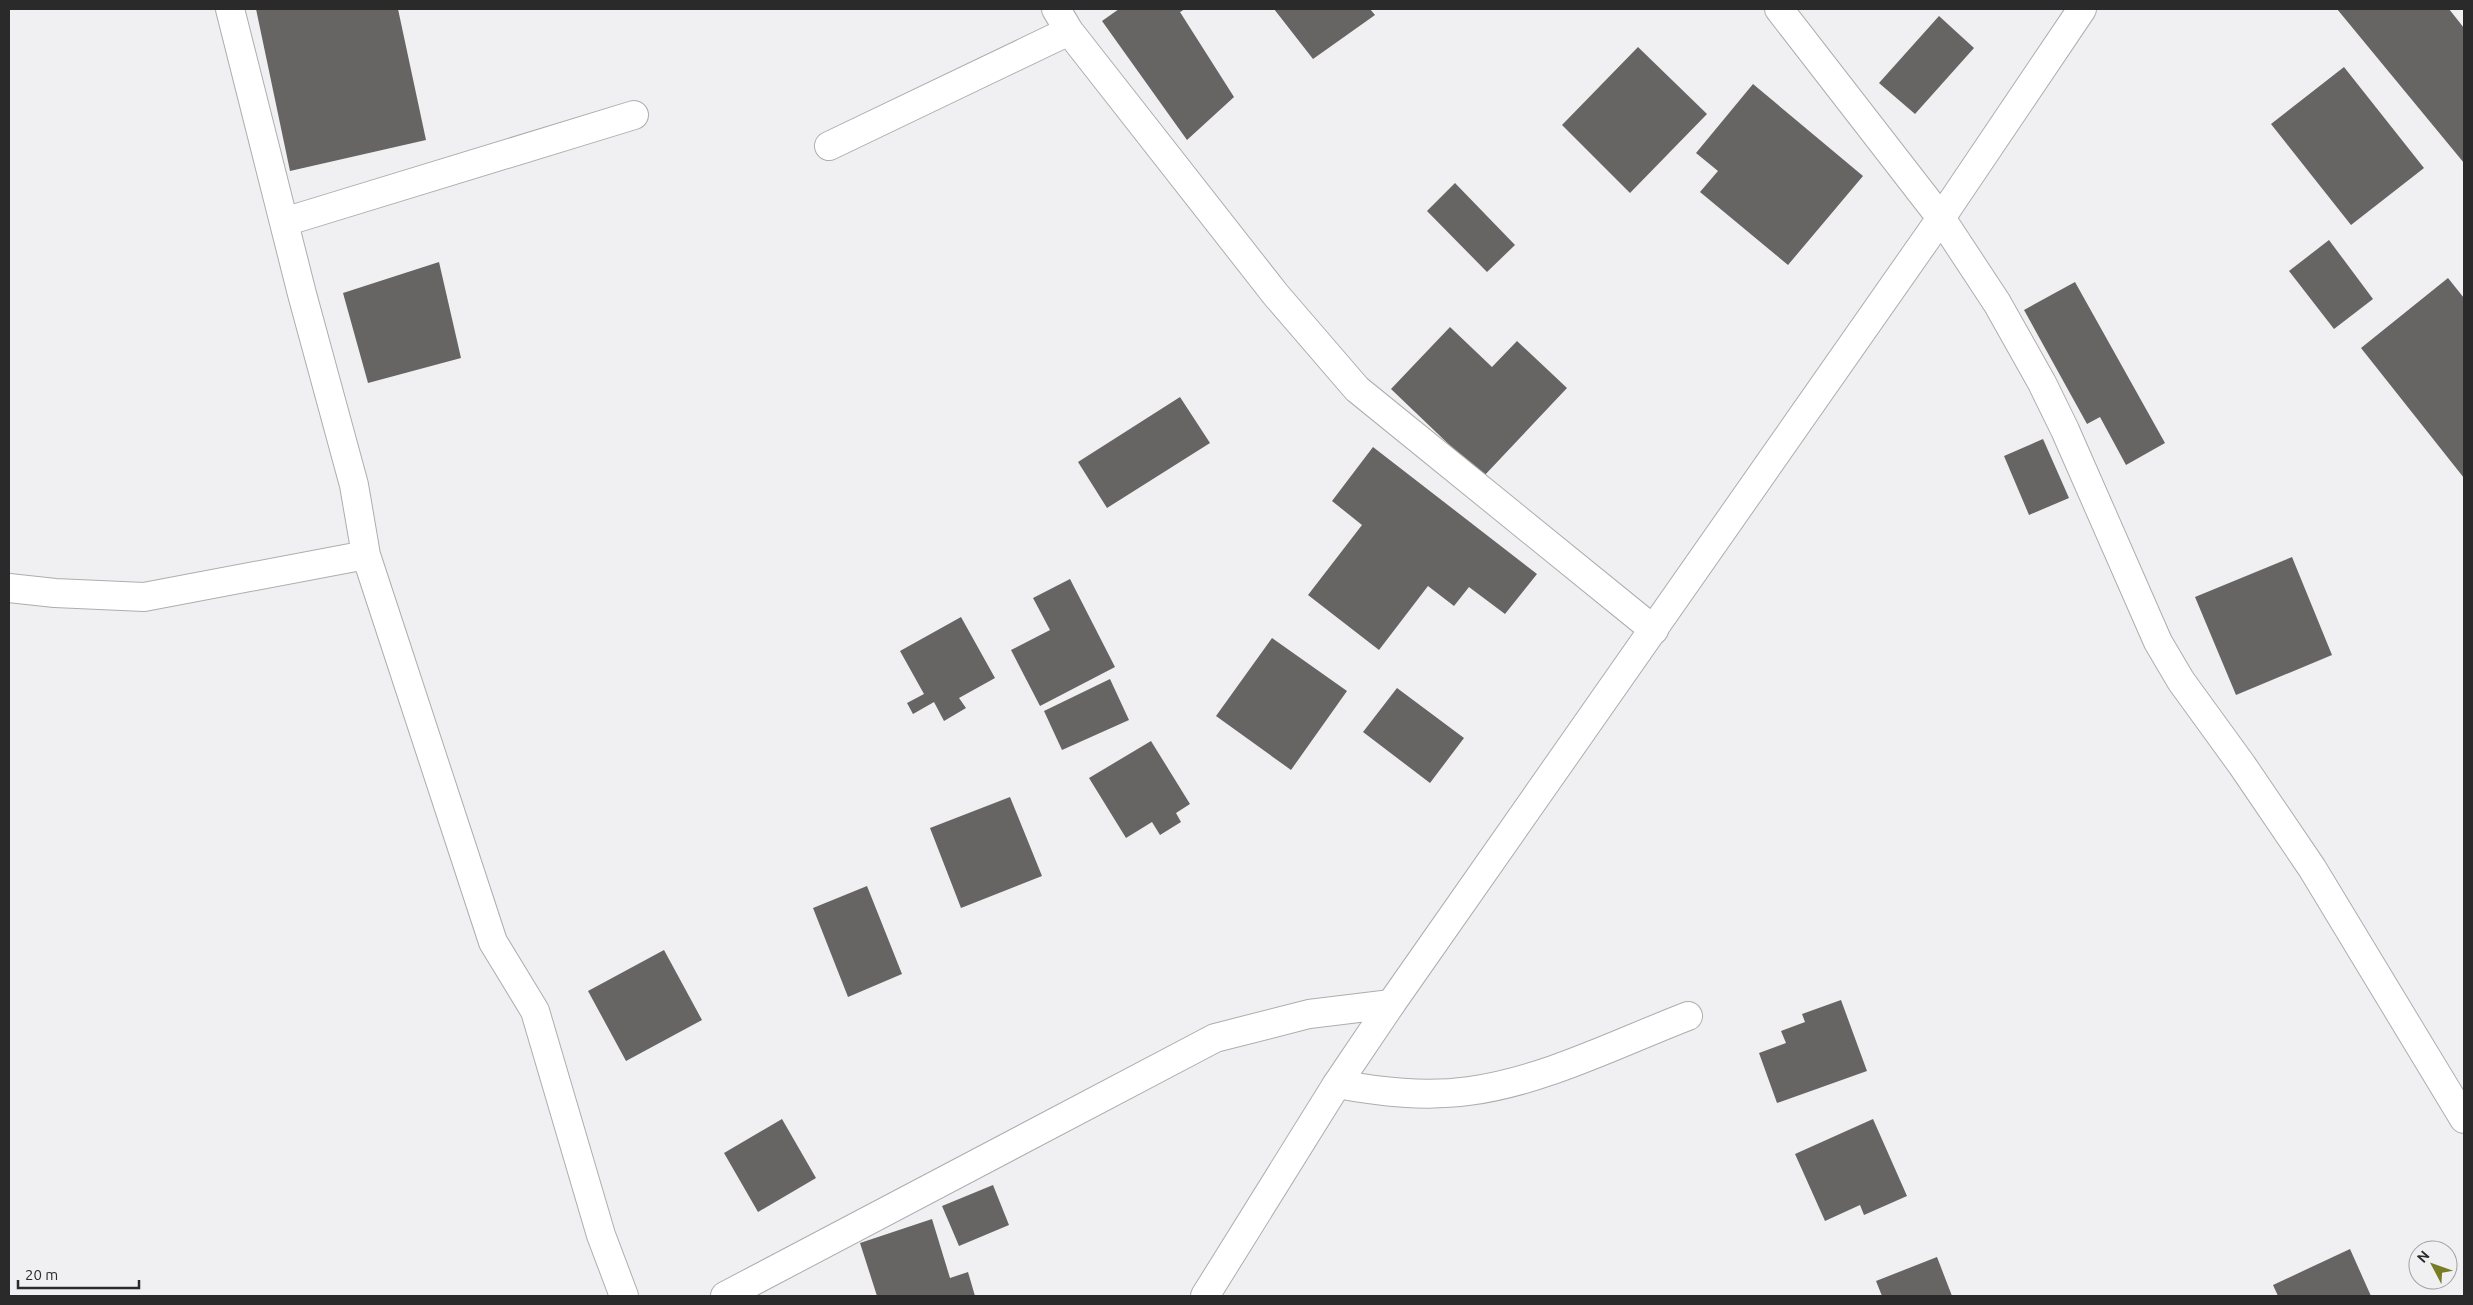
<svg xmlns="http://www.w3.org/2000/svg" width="2473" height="1305" font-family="Ubuntu,sans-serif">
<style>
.building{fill:#666564}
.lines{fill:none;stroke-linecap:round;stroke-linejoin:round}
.minor-casing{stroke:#adadaf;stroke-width:30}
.tertiary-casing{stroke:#adadaf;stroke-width:30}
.minor{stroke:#fff;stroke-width:28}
.tertiary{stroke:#fff;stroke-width:28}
</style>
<rect width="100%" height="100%" fill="#f0f0f2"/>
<path class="building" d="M256,9H398L426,140L290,171Z
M1119,9H1185L1180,12L1234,97L1187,140L1102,21Z
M1274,9H1370L1375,15L1313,59Z
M2337,9H2449L2464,28V163Z
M1939,16L1974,48L1915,114L1879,83Z
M1638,47L1707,114L1630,193L1562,125Z
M2344,67L2424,168L2351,225L2271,124Z
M1753,84L1863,176L1788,265L1700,192L1718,171L1696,153Z
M1455,183L1515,245L1487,272L1427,211Z
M2329,240L2373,299L2334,329L2289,271Z
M439,262L461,358L368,383L343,293Z
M2448,278L2464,298V478L2361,348Z
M2075,282L2165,443L2126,465L2100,417L2087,424L2024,310Z
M1450,327L1492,367L1517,341L1567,388L1483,477L1391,389Z
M1180,397L1210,443L1107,508L1078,462Z
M2043,439L2069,498L2029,515L2004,456Z
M1373,447L1537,574L1505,614L1469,587L1454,606L1428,586L1379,650L1308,595L1362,525L1332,501Z
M2292,557L2332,655L2236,695L2195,597Z
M1070,579L1115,667L1040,706L1011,650L1050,630L1033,598Z
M961,617L995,678L959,698L966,708L944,721L934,702L913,714L907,703L924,694L900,651Z
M1272,638L1347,691L1291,770L1216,716Z
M1110,679L1129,720L1062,750L1044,711Z
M1397,688L1464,738L1430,783L1363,732Z
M1151,741L1190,804L1176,813L1181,822L1160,835L1152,822L1126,838L1089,778Z
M1010,797L1042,876L961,908L930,828Z
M867,886L902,974L848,997L813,908Z
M664,950L702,1020L626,1061L588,991Z
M1841,1000L1867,1071L1777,1103L1759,1053L1786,1043L1781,1031L1805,1022L1802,1014Z
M782,1119L816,1178L758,1212L724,1153Z
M1873,1119L1907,1196L1864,1215L1860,1205L1825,1221L1795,1154Z
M993,1185L1009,1225L959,1246L942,1206Z
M932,1219L950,1278L968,1272L975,1296H877L860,1243Z
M2350,1249L2371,1296H2278L2273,1285Z
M1937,1257L1952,1296H1882L1876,1281Z"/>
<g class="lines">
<g class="minor-casing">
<path id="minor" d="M230,9L302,294L354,485L366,555
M1056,9L1069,31L1276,295L1357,389L1654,630
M1779,9L1941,218L1997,303L2042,383L2065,430L2158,642L2181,681L2242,765L2312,868L2464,1119
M829,146L1069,31
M284,222L634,115
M9,588L55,593L144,597L366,555L493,942L535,1011L601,1235L624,1296
M1337,1084C1381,1092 1425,1097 1469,1091C1544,1081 1618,1043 1688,1016
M725,1296L1215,1038L1309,1014L1391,1004"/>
</g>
<g class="tertiary-casing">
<path id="tertiary" d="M1205,1296L1337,1084L1391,1004L1941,218L2082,9"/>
</g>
<use href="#minor" class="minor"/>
<use href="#tertiary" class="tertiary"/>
</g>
<rect width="2473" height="1305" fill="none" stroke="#2a2a2b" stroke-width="20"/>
<g transform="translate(2433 1265) rotate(311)"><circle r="24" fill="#f0f0f2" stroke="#a1a1a2"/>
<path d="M0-4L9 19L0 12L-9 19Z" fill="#777c25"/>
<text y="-8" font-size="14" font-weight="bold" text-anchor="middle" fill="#2a2a2b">N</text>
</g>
<path d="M18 1280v8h121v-8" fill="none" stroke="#2a2a2b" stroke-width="2.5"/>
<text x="25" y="1280" font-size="15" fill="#2a2a2b" stroke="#f0f0f2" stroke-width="4" paint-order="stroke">20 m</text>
</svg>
